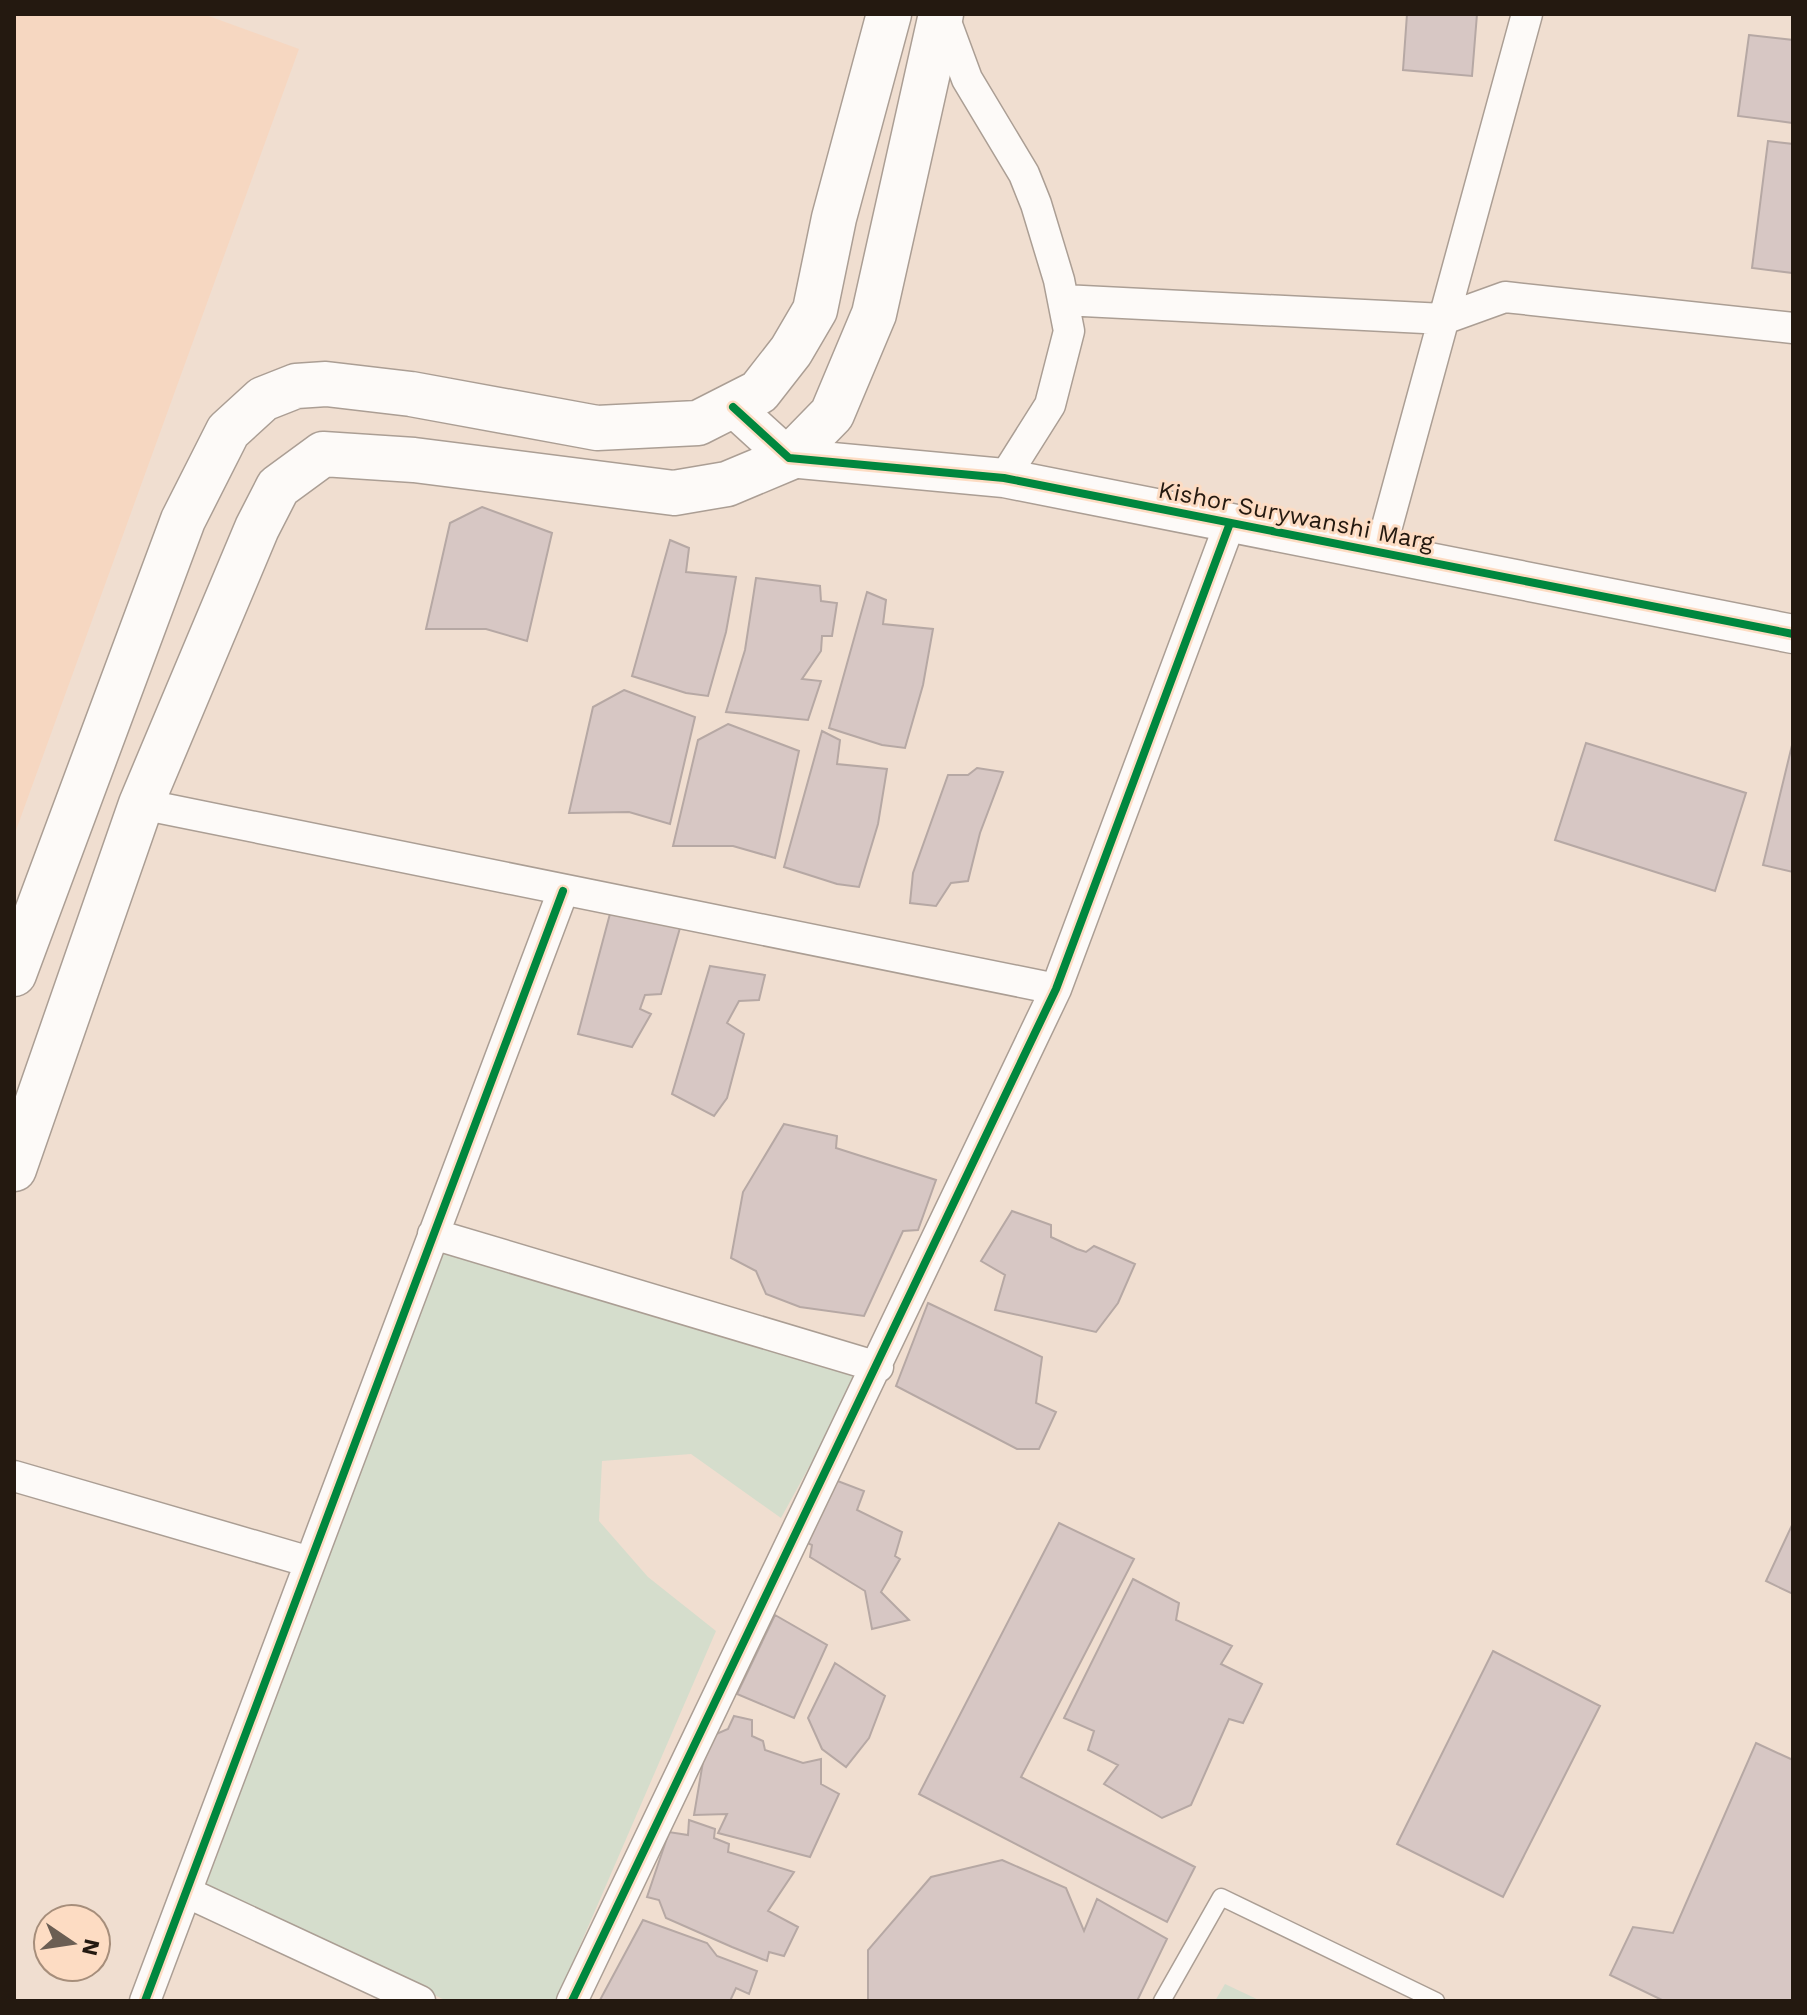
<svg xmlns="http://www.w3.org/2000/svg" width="1807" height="2015" font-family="'Work Sans',sans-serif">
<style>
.built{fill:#f6d7c1}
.green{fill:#d5ddcc}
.building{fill:#d7c7c4;stroke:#b6a8a4;stroke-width:2}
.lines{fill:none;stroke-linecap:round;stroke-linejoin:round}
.service-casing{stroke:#ab9e94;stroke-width:19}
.minor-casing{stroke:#ab9e94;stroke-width:33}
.tertiary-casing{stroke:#ab9e94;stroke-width:41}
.secondary-casing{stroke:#ab9e94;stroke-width:47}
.service{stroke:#fdfaf8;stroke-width:16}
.minor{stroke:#fdfaf8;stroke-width:30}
.tertiary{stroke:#fdfaf8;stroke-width:38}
.secondary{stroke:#fdfaf8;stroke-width:44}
.cycleway-casing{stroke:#fddcc3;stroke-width:13}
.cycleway{stroke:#00873e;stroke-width:8}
.labels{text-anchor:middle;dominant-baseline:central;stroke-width:6;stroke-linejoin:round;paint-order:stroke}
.street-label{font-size:24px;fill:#241910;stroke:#fddcc3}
</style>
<rect width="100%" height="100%" fill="#f0ded0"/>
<path class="built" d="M14,14H203L299,49L14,836Z"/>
<path class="green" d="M446,1239L860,1374L781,1518L691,1454L602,1461L599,1521L648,1577L716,1631L556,2001H447L205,1888Z
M1225,1984L1261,2001H1215Z"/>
<path class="building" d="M1407,14H1477L1472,76L1403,70Z
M1749,35L1793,40V123L1738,116Z
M1768,141L1793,144V273L1752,268Z
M482,507L552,533L527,641L486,629H426L450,523Z
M670,540L689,548L686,572L736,577L726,632L708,696L686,693L632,676Z
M756,578L820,586L821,601L837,603L832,636H822L821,651L802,679L821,681L808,720L726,712L745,650Z
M867,592L886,600L883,624L933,629L923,685L905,748L882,745L829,728Z
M624,690L695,717L670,824L629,812L569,813L593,707Z
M728,724L799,751L775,858L733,846H673L698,740Z
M822,731L840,740L837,764L887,769L878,824L859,887L837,884L784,867Z
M1793,741V872L1763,865Z
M1586,743L1746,793L1715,891L1555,840Z
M977,768L1003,772L980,833L968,881L951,883L936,906L910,903L913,873L948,775H968Z
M611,910L680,928L661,994L645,995L640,1009L651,1014L632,1047L578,1034Z
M710,966L765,975L759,1000L739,1001L727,1023L744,1034L727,1098L714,1116L672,1094Z
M784,1124L837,1136L836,1148L936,1180L918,1230L903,1231L864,1316L800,1307L766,1294L756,1271L731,1258L743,1192Z
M1012,1211L1051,1225V1237L1077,1249L1086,1252L1094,1246L1135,1264L1118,1303L1096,1332L995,1310L1005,1275L981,1261Z
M928,1303L1042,1357L1036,1403L1056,1412L1039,1449H1017L896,1386Z
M835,1480L864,1491L857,1510L902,1532L895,1556L900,1559L881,1592L909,1620L872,1629L865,1591L810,1557L812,1545L799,1539Z
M1059,1523L1134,1559L1021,1777L1195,1867L1167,1922L919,1794Z
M1793,1523V1594L1766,1581Z
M1133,1579L1179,1603L1176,1620L1232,1646L1221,1664L1262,1684L1243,1723L1229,1719L1191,1805L1162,1818L1104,1784L1118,1765L1088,1750L1094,1731L1064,1718Z
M775,1615L827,1645L794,1718L737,1694Z
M1493,1651L1600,1706L1503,1897L1397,1844Z
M835,1663L885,1696L869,1738L846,1767L822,1749L808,1718Z
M734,1716L752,1720V1736L763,1741L765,1750L803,1763L821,1759V1784L839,1794L810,1857L718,1833L727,1814L694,1815L707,1738L728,1729Z
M1756,1743L1793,1760V2001H1664L1610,1975L1633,1927L1673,1933Z
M689,1820L715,1829L714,1838L729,1844L728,1852L794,1872L768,1911L798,1927L784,1956L769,1952L767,1961L732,1947L666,1918L659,1900L647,1897L669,1832L688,1835Z
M1002,1860L1066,1888L1084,1931L1097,1899L1167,1939L1137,2001H868V1950L931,1877Z
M643,1920L707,1943L717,1956L757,1971L749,1994L736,1988L730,2001L600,2000Z"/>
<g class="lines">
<g class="service-casing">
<path id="service" d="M1162,2001L1221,1897L1436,2001"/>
</g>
<g class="minor-casing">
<path id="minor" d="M943,14L967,79L1024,174L1036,204L1059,280L1069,331L1050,405L1004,478
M1063,300L1444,319L1505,297L1793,328
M1380,552L1527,14
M141,804L1056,989
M433,1234L878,1367
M14,1476L310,1562
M186,1892L420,2001
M145,2001L563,891
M572,2001L1056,989L1230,523"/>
</g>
<g class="tertiary-casing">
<path id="tertiary" d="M733,407L789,458L1004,478L1793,634"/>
</g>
<g class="secondary-casing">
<path id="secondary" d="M14,974L183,520L228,431L263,399L296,386L326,384L411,394L597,428L698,423L759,392L791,351L815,310L834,218L889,14
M14,1169L141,804L257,528L278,487L323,454L414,460L674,493L727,484L789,458L832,414L874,314L941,14"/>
</g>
<use href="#service" class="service"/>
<use href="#minor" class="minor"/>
<use href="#tertiary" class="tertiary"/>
<use href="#secondary" class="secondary"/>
<g class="cycleway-casing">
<path id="cycleway" d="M733,407L789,458L1004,478L1793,634
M145,2001L563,891
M572,2001L1056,989L1230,523"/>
</g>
<use href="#cycleway" class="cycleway"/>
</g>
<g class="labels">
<g class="street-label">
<text transform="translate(1296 516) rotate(11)">Kishor Surywanshi Marg</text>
</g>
</g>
<rect width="1807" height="2015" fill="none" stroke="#241910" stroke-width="32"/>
<g transform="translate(72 1943) rotate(103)"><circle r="38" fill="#fddcc3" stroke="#a68e7b" stroke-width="2"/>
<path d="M0-6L14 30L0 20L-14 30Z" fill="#6b5e53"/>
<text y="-12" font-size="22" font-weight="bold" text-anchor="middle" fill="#241910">N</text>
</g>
</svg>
